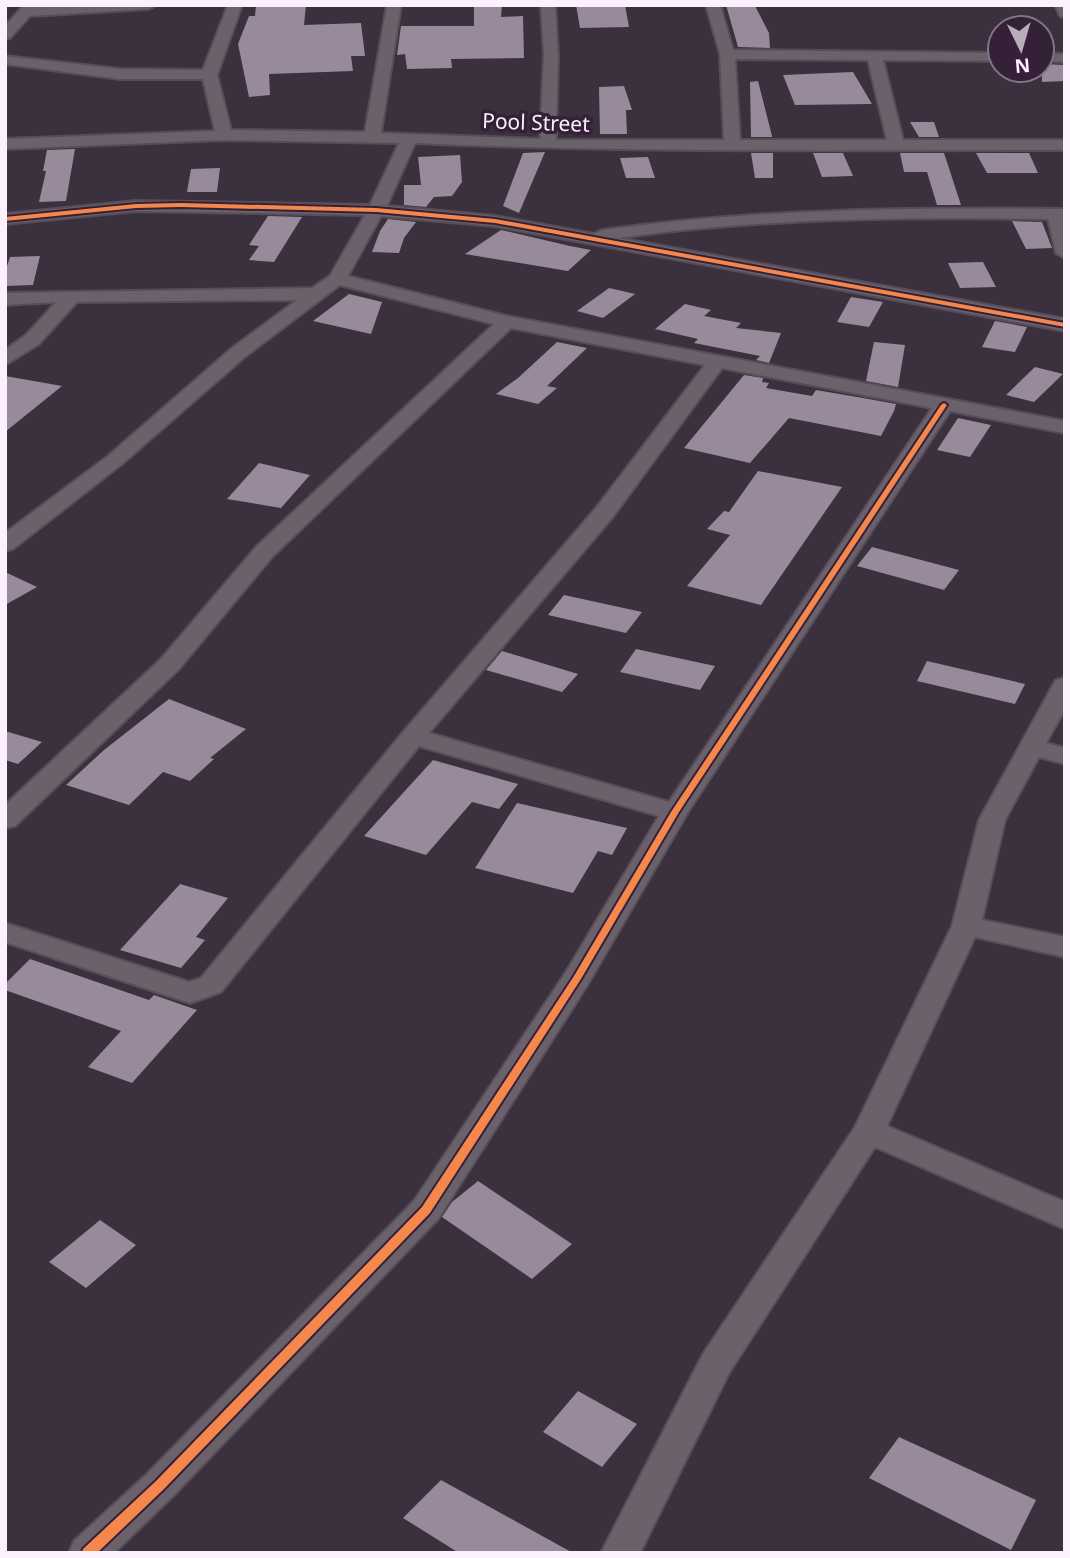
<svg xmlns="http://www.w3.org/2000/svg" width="1070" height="1558" font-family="'Noto Sans',sans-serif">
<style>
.building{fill:#988a9a}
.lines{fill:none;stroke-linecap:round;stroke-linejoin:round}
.minor-casing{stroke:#564d58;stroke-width:4}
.minor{fill:#6a616b;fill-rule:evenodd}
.cycleway-casing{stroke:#342137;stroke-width:4}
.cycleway{fill:#f5874c;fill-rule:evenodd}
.labels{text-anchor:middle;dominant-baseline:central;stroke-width:7;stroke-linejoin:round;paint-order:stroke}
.far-street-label{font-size:21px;fill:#fceffe;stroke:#342137}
</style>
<rect width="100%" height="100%" fill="#3b303d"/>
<path class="building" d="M256,5H306L304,25L361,23L365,56H351L353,71L269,74L270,95L249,97L238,44L249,16H255Z
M474,5H502L501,17L523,16L524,58L451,59L452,68L407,69L405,54L397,55L401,26H474Z
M576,5H625L629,27L580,28Z
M726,5L755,6L769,33L770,48L738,47Z
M1042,64L1065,65V81L1042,82Z
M853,72L872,104L795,105L783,75Z
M758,81L772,136V137H751L750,82Z
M624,86L632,110H626L627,134H600L599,87Z
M910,122H934L939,137H919Z
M75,149L66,201L39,202L46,171H43L47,150Z
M545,152L519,213L503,206L523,153Z
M751,153H773V178H755Z
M813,153H843L853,176L822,177Z
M900,153H944L961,205H937L927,172H904Z
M976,153H1029L1038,173H987Z
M460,155L462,182L452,196L434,197L426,207L404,205V185H421L418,157Z
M648,157L655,178H626L620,158Z
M220,168L217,192H187L191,169Z
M268,216L302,217L274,262L249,260L259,246L249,245Z
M388,219L416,222L404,238L399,253L372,252L380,231Z
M1012,221L1042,222L1052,248L1026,249Z
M501,230L570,246L591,250L568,271L465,254Z
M40,256L33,285L5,286V272L10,257Z
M983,262L996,287L960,288L948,263Z
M609,288L635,294L603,318L577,311Z
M349,294L382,302L371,334L313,321Z
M851,297L883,302L869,327L837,322Z
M685,304L711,310L704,316L741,323L736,328L781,333L769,363L756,360L760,356L694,343L698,339L655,329Z
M995,321L1027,327L1015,352L982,347Z
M557,342L587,348L547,386L557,388L538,404L496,394L518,378Z
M874,342L905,345L898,387L866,381Z
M1035,367L1063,374L1034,402L1006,395Z
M744,375L763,378L762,382L769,383L766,388L812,396L816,390L863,398L896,404L894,411L881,436L789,418L750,463L684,448Z
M5,376L62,386L5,432Z
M958,418L991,425L970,457L937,450Z
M259,463L310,475L281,508L227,499Z
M758,471L842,487L761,605L687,586L730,535L707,529L724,511L729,512Z
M872,547L959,570L944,590L857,566Z
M5,572L37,587L5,605Z
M564,595L642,612L626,633L548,615Z
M636,649L715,666L700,690L620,672Z
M502,651L578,674L562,692L486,670Z
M927,661L1025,684L1015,704L917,681Z
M169,699L246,729L210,758L214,759L190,781L163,772L129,805L66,785L104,750Z
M5,731L42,742L18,764L5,760Z
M433,760L518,784L499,809L472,802L426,855L364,836Z
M517,803L627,828L612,855L598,851L573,893L475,868Z
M180,884L228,898L196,937L205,940L181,968L120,950Z
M30,959L149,1000L154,995L197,1010L132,1083L88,1067L121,1031L5,990V984Z
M478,1181L572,1244L532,1279L442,1217L452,1202Z
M100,1220L136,1245L86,1288L49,1262Z
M578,1391L637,1424L602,1467L543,1432Z
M899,1437L1036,1500L1011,1550L869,1478Z
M441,1480L573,1553H459L403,1518Z"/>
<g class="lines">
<g class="minor-casing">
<path id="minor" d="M24,5H39L38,7L156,5L149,9L30,16L10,38L5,39V26Z
M228,5H242L217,75L231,130L365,132L387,5H401L381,133L540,139L544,55L541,5H555L558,55L556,140H724L720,54L706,5H720L733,50L1000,53V61L883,60L903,140H1065V150C847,150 632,153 415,143L387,206L495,216L594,234L602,230C756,209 910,207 1065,209V258L1056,253L1048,219C904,217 761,218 618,238L1065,319V331L495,226L381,216L348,276L507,316L1065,421V433L950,411L688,812L588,984L438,1219L173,1496L114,1553H69L74,1541L147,1474L414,1201L566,972L659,816L419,746L221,992L190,1003L5,942V923L189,982L201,978L404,731L596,508L705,365L511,328L272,557L179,669L15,826L5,828V805L161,659L256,547L494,324L340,285L246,356L122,464L13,549L5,551V533L108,456L232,348L297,300L77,302L39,344L5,365V350L25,336L56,302L5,305V293L312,288L330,276L365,215L136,211L5,224V214L136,201L370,205L399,143L224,140L5,149V139L215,131L203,79H120L5,64V56L120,69L203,70ZM735,59L868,60L887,140H740ZM722,368L932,408L669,802L429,733L612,518Z
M1055,5H1065V17L1060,16Z
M1042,53L1065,54V62L1042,61Z
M1065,678V709L1046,743L1065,748V764L1039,757L1005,820L982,920L1065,937V957L975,937L887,1126L1065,1202V1229L875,1147L729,1373L640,1553H601L703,1354L855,1127L952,926L979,820L1053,685L1056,680Z"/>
</g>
<use href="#minor" class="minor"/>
<g class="cycleway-casing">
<path id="cycleway" d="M181,203L376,208L495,219L1065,323V327L495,223L376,212L181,207L136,208L5,221V217L136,204Z
M944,403L947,405L679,812L581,979L430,1213L164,1489L97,1553H82L83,1549L156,1481L422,1207L574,976L671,812L941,405Z"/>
</g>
<use href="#cycleway" class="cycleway"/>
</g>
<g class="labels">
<g class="far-street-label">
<text transform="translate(536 122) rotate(2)">Pool Street</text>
</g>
</g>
<rect width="1070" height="1558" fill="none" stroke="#fceffe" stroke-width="14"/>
<g transform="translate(1021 49) rotate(175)"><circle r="33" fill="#342137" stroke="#847387" stroke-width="2"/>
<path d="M0-5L12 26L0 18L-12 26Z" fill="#b8acba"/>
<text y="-10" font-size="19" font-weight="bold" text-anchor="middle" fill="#fceffe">N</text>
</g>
</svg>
